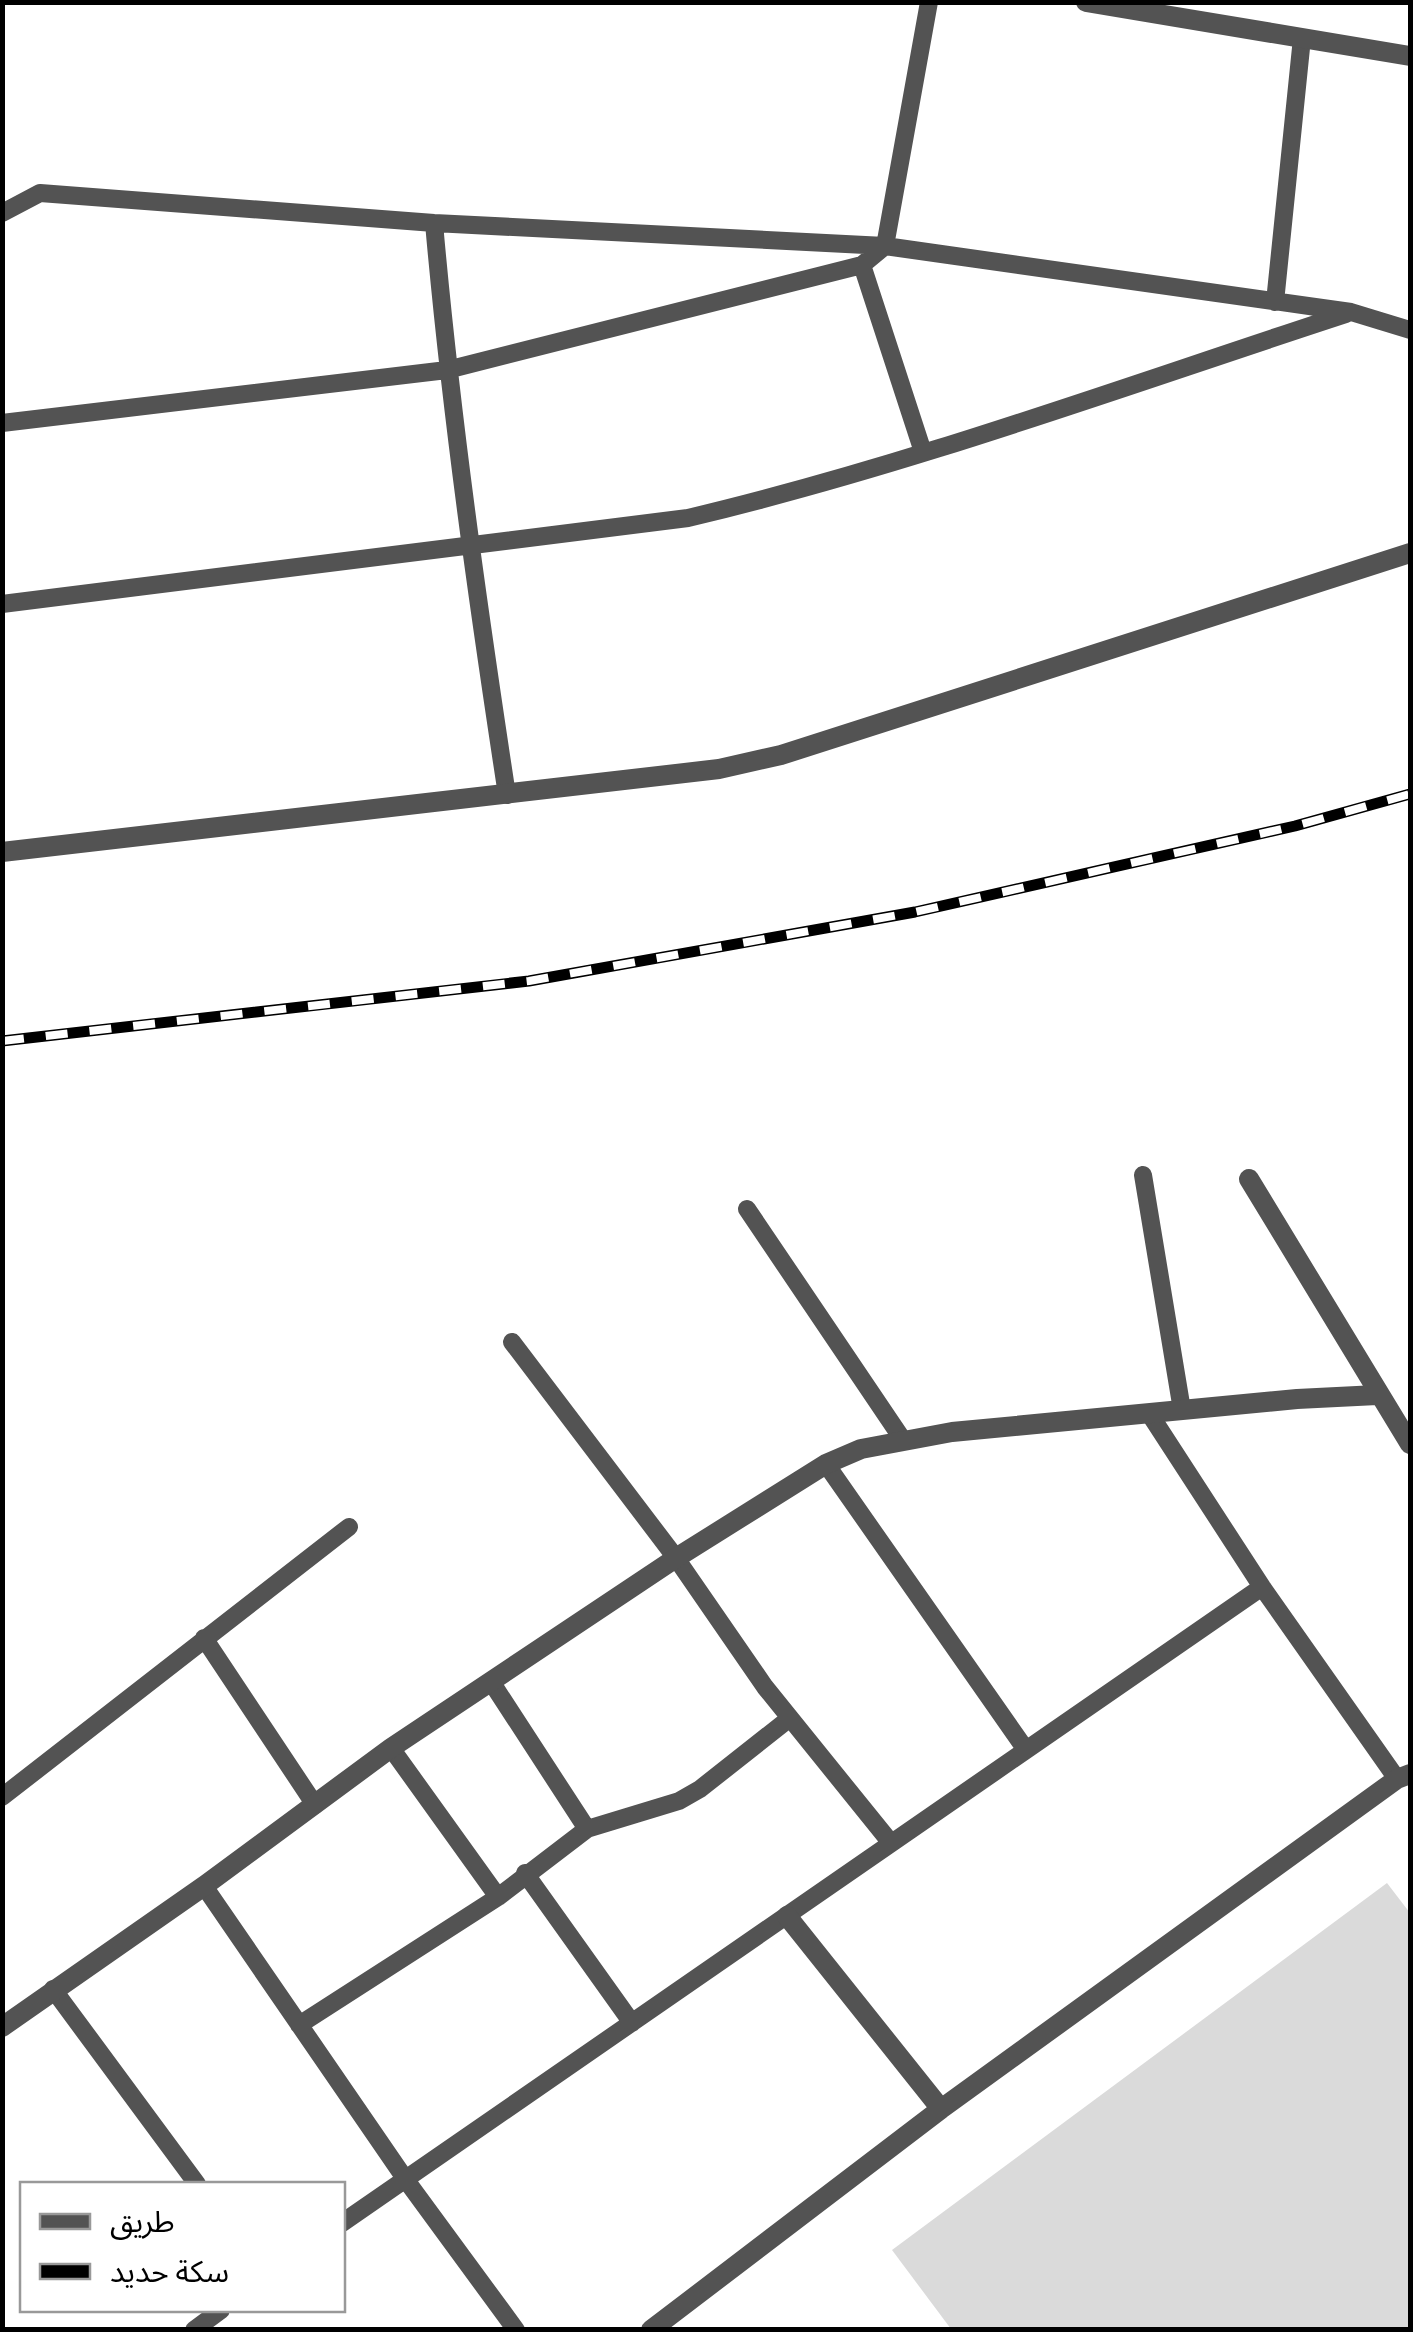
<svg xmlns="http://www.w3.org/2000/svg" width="1413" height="2332" font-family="'Fira Sans Condensed','Noto Sans Arabic',sans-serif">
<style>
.pitch{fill:#dadada}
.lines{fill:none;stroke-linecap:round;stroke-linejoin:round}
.service{stroke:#535353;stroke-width:18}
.minor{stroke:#535353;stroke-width:20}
.rail-casing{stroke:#000;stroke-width:11}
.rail{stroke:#fff;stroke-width:8;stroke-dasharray:22;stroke-linecap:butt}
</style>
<rect width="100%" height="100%" fill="#fff"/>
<path class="pitch" d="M1387,1883L1410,1913V2329H951L892,2250Z"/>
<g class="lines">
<path class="service" d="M2,213L40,193L434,223L885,246L1351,312L1410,330
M434,223C451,415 478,605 507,795
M862,265L923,452
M1275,302L1302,38
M2,423L447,370L862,265L885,246L929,2
M2,604L688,518C911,465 1128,385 1346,314
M1143,1175L1182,1410
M747,1209L903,1440
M512,1342L676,1558L765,1687L891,1843
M1149,1413L1262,1587L1397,1779
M826,1464L1026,1750
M204,1638L315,1805
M391,1748L498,1897
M2,1797L349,1527
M587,1829L679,1801L700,1789L790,1718
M525,1873L632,2023
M204,1886L406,2180L516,2330
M53,1989L197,2184
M299,2025L498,1897L587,1829L492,1683
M342,2223L1262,1587
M194,2330L221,2310"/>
<path class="minor" d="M1086,2L1410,56
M2,852L719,769L781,755L1410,553
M1249,1179L1410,1444
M787,1916L941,2109
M2,2027L204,1886L391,1748L676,1558L826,1464L861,1449L952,1432L1297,1399L1377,1395
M651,2330L941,2109L1397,1779L1410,1774"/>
<g class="rail-casing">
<path id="rail" d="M2,1041L529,981L915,912L1295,826L1410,794"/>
</g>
<use href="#rail" class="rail"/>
</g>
<rect width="1413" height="2332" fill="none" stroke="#000000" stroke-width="10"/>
<rect x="20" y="2182" width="325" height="130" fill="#ffffff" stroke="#999999" stroke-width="2.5"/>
<rect x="40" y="2214" width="50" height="15" fill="#535353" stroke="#999999" stroke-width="2.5"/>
<text x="110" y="2232" font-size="30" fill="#000000">طريق</text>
<rect x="40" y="2264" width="50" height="15" fill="#000000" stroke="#999999" stroke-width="2.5"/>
<text x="110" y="2282" font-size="30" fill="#000000">سكة حديد</text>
</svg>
